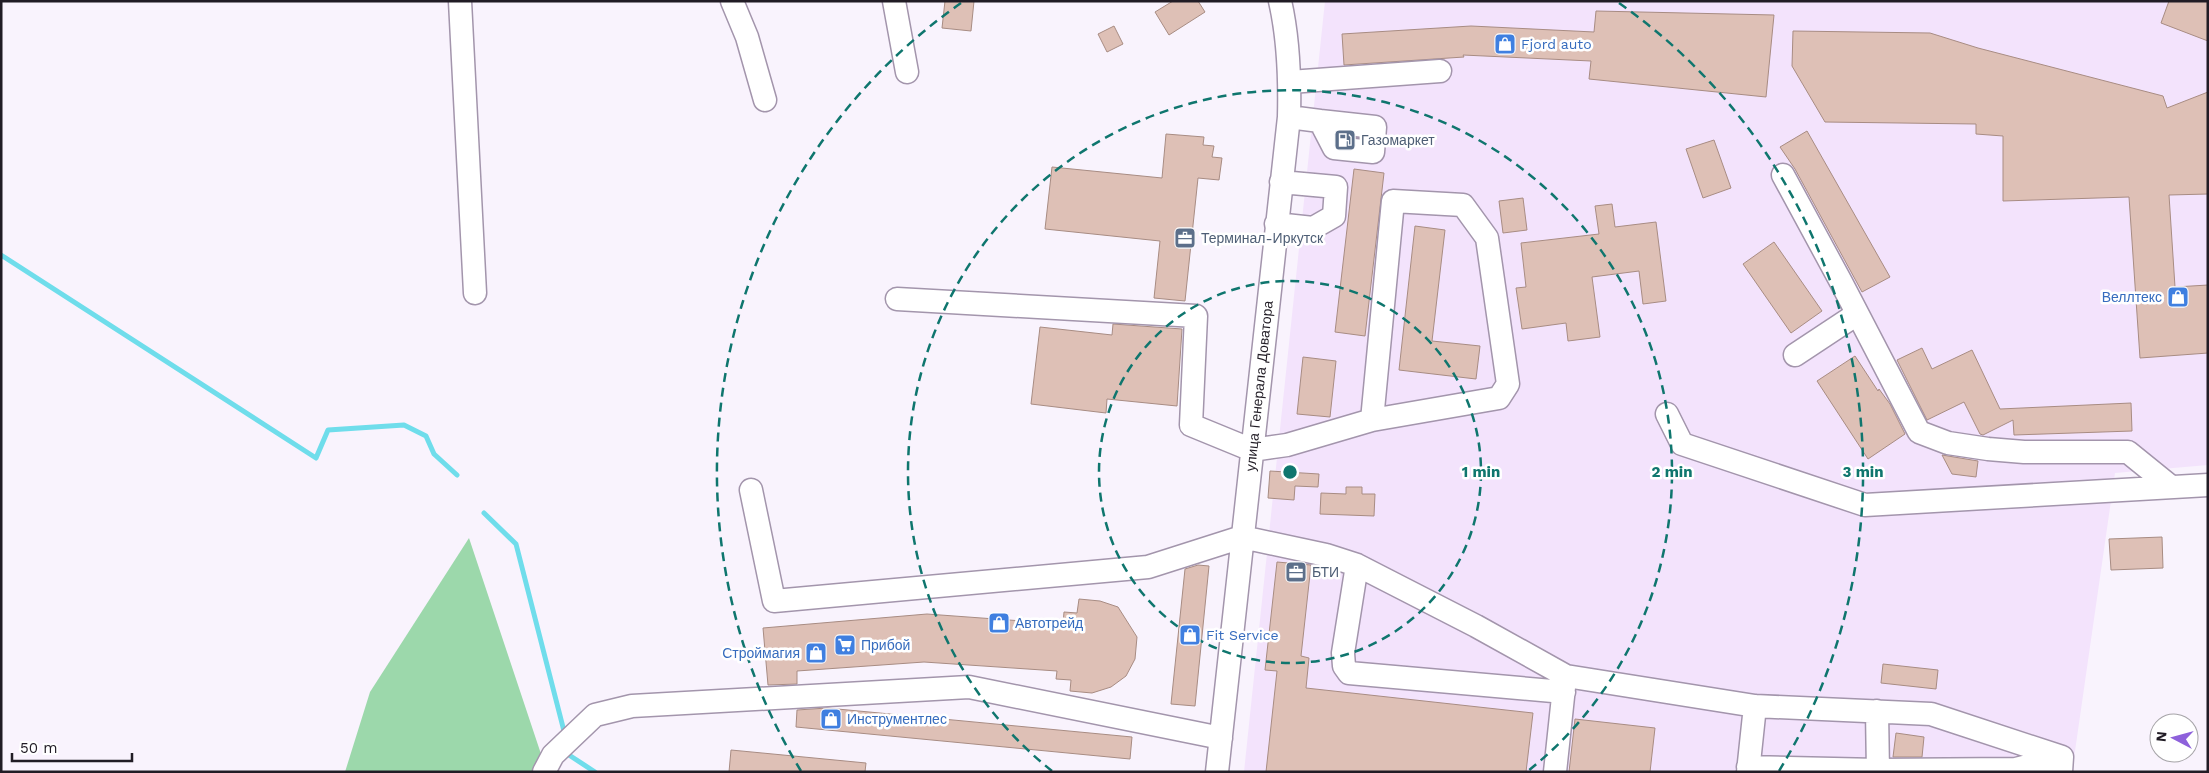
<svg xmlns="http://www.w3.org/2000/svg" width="2209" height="773" font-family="'Work Sans',sans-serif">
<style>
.built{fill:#f3e3fc}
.green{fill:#9cd8ab}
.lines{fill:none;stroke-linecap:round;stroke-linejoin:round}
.stream{stroke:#6fddeb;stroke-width:5}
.building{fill:#dec0b6;stroke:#a88c83}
.minor-casing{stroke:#a395ac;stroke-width:25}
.minor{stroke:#fff;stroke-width:22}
.ring{fill:none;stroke:#0f766e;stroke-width:2.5;stroke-dasharray:9 6}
.labels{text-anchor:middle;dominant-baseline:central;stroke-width:5;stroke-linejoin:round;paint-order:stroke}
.shop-label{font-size:14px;fill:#366cbe;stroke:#fff;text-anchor:start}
.service-label{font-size:14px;fill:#4e5e75;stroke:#fff;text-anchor:start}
.street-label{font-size:14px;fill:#211c25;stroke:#fff}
.centre{fill:#0f766e;stroke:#fff;stroke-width:2.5}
.ring-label{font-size:15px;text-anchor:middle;font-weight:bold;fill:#0f766e;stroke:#fff;stroke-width:5;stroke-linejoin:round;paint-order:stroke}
</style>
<rect width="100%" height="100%" fill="#f9f3fd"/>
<path class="built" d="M1325,1H2208V465L2115,473L2072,772H1244Z"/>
<path class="green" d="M469,538L547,772H345L370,692Z"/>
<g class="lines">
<path class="stream" d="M1,255L316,458L328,430L404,425L426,436L434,454L457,475
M484,513L516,544L565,735
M568,748L569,755L595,772"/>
</g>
<path class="building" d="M945,1H974L971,31L942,28Z
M1173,1H1198L1205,12L1169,35L1155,12Z
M2169,1H2208V41L2161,23Z
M1596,11L1774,15L1766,97L1589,79L1591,61L1463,55L1464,57L1344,65L1342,34L1471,26L1594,32Z
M1114,26L1123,44L1107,52L1098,34Z
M1793,31L1930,33L1978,48L2163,96L2167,108L2208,92V194L2169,195L2175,287L2208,285V353L2140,358L2129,197L2003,201V136L1976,134V124L1825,122L1792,66Z
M1807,131L1890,277L1862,292L1795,169L1780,147Z
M1166,134L1204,137L1203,145L1214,146L1212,157L1222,158L1219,180L1198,178L1185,301L1154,298L1160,241L1045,229L1052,167L1162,178Z
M1714,140L1731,188L1703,198L1686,149Z
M1354,169L1384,173L1365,336L1335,332Z
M1523,198L1527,230L1503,233L1499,201Z
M1612,204L1615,227L1656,222L1666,301L1643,304L1639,271L1592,277L1600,337L1568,341L1566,323L1522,329L1516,288L1526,287L1521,243L1599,234L1595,206Z
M1415,226L1445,230L1432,341L1480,346L1476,379L1399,370Z
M1774,242L1822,311L1791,333L1743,264Z
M1113,324L1182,329L1177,406L1107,399L1106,413L1031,404L1040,327L1112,335Z
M1922,348L1932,369L1972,350L2000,409L2131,403L2132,431L2014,435L2013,420L1983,435L1980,434L1964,402L1927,420L1897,360Z
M1855,356L1878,391L1879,389L1890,404L1905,434L1868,459L1817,381Z
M1303,357L1336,361L1330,417L1297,414Z
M1942,455L1978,461L1976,477L1952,474Z
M1270,471L1319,474L1318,487L1295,486L1294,500L1268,498Z
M1346,487H1362V494H1375L1374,516L1320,514L1321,493L1346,494Z
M2162,537L2163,568L2111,570L2109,539Z
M1277,562L1311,565L1301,656L1309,658L1306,688L1533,713L1526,772H1266L1277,671L1265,670Z
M1198,565L1209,566L1195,706L1171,704L1185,569Z
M1079,599L1100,601L1118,607L1137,637L1135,659L1126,676L1111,687L1092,693L1070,691L1071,680L1056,679L1057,671L924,662L797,671V684L768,685L763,628L927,614L1063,624L1064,612L1077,613Z
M1883,664L1938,670L1936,689L1881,683Z
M827,708L1132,737L1130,759L796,727L797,710Z
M1575,719L1655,728L1650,772H1569Z
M1896,733L1924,737L1922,757H1893Z
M731,750L866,763L865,772H729Z"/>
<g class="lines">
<g class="minor-casing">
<path id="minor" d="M460,1L475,293
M732,1L747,37L765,100
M894,1L907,72
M1290,82L1440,71
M1289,117L1320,121L1334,148L1373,152L1375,127L1320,121
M1783,175L1841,282L1919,432L1948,443L1988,449L2024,452H2128L2170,486
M1276,224L1313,228L1334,216L1336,187L1281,182
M897,299L1196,316L1191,425L1252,450L1287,445L1372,420L1499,398L1508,384L1487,238L1463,205L1393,201L1372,420
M1795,355L1857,314
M1667,414L1682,444L1865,505L2208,485
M751,490L774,601L1148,567L1242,537L1326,555L1357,565L1476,626L1566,676L1755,706L1931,714L2062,757L2061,772
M1357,565L1343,653L1344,666L1349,673L1564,692
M1877,711L1878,772
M1748,767L1878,770L2016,769L2062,757
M544,772L553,755L595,715L632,706L969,687L1221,738
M1217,772L1289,117C1290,78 1289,40 1280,1
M1555,772L1565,678
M1748,772L1755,706"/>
</g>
<use href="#minor" class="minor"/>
</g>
<g class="ring">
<circle cx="1290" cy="472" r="191"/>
<path d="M1052 771A382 382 0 1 1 1528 771"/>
<path d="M801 771A573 573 0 0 1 961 3M1619 3A573 573 0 0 1 1779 771"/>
</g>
<defs>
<g id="shop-square" transform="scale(1.125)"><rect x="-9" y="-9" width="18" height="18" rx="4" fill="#3f7fe0" stroke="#fff"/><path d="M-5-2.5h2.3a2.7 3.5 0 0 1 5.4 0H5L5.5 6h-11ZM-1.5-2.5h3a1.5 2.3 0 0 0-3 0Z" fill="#fff"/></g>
<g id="fuel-square" transform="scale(1.125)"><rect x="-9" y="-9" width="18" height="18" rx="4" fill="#5c6f8a" stroke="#fff"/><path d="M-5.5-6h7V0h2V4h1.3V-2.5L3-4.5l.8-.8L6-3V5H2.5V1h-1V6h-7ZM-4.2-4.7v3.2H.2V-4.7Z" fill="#fff"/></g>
<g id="office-square" transform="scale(1.125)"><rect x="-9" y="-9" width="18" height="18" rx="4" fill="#5c6f8a" stroke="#fff"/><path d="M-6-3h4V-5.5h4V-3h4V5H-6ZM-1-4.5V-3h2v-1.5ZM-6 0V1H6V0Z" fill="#fff"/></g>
<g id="supermarket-square" transform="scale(1.125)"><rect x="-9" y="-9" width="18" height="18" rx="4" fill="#3f7fe0" stroke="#fff"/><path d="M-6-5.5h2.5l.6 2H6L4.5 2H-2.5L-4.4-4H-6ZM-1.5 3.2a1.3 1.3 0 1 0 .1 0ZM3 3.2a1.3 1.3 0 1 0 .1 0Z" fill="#fff"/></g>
</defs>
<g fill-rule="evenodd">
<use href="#shop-square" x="1505" y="44"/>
<use href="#fuel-square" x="1345" y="140"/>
<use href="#office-square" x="1185" y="238"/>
<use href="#shop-square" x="2178" y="297"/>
<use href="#office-square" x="1296" y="572"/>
<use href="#shop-square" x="999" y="623"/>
<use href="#shop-square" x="1190" y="635"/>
<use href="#supermarket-square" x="845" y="645"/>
<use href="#shop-square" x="816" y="653"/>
<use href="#shop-square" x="831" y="719"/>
</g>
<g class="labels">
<g class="shop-label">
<text x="1521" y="44">Fjord auto</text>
<text x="2162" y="297" text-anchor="end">Веллтекс</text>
<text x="1015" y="623">Автотрейд</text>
<text x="1206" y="635">Fit Service</text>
<text x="861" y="645">Прибой</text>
<text x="800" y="653" text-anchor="end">Строймагия</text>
<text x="847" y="719">Инструментлес</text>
</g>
<g class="service-label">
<text x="1361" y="140">Газомаркет</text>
<text x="1201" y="238">Терминал-Иркутск</text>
<text x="1312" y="572">БТИ</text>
</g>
<g class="street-label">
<text transform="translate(1259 386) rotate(-84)">улица Генерала Доватора</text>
</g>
</g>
<circle cx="1290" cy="472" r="8" class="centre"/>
<g class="ring-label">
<text x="1481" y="477">1 min</text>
<text x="1672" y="477">2 min</text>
<text x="1863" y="477">3 min</text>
</g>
<rect width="2209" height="773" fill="none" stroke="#211c25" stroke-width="5"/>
<g transform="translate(2174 738) rotate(276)"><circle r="24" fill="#ffffff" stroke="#a6a4a8"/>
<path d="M0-4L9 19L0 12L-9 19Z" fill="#8e61db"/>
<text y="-8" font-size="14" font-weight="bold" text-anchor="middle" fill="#211c25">N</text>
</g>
<path d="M12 753v8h120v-8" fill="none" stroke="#211c25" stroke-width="2.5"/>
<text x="20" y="753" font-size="15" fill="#211c25" stroke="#ffffff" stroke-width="4" paint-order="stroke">50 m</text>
</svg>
